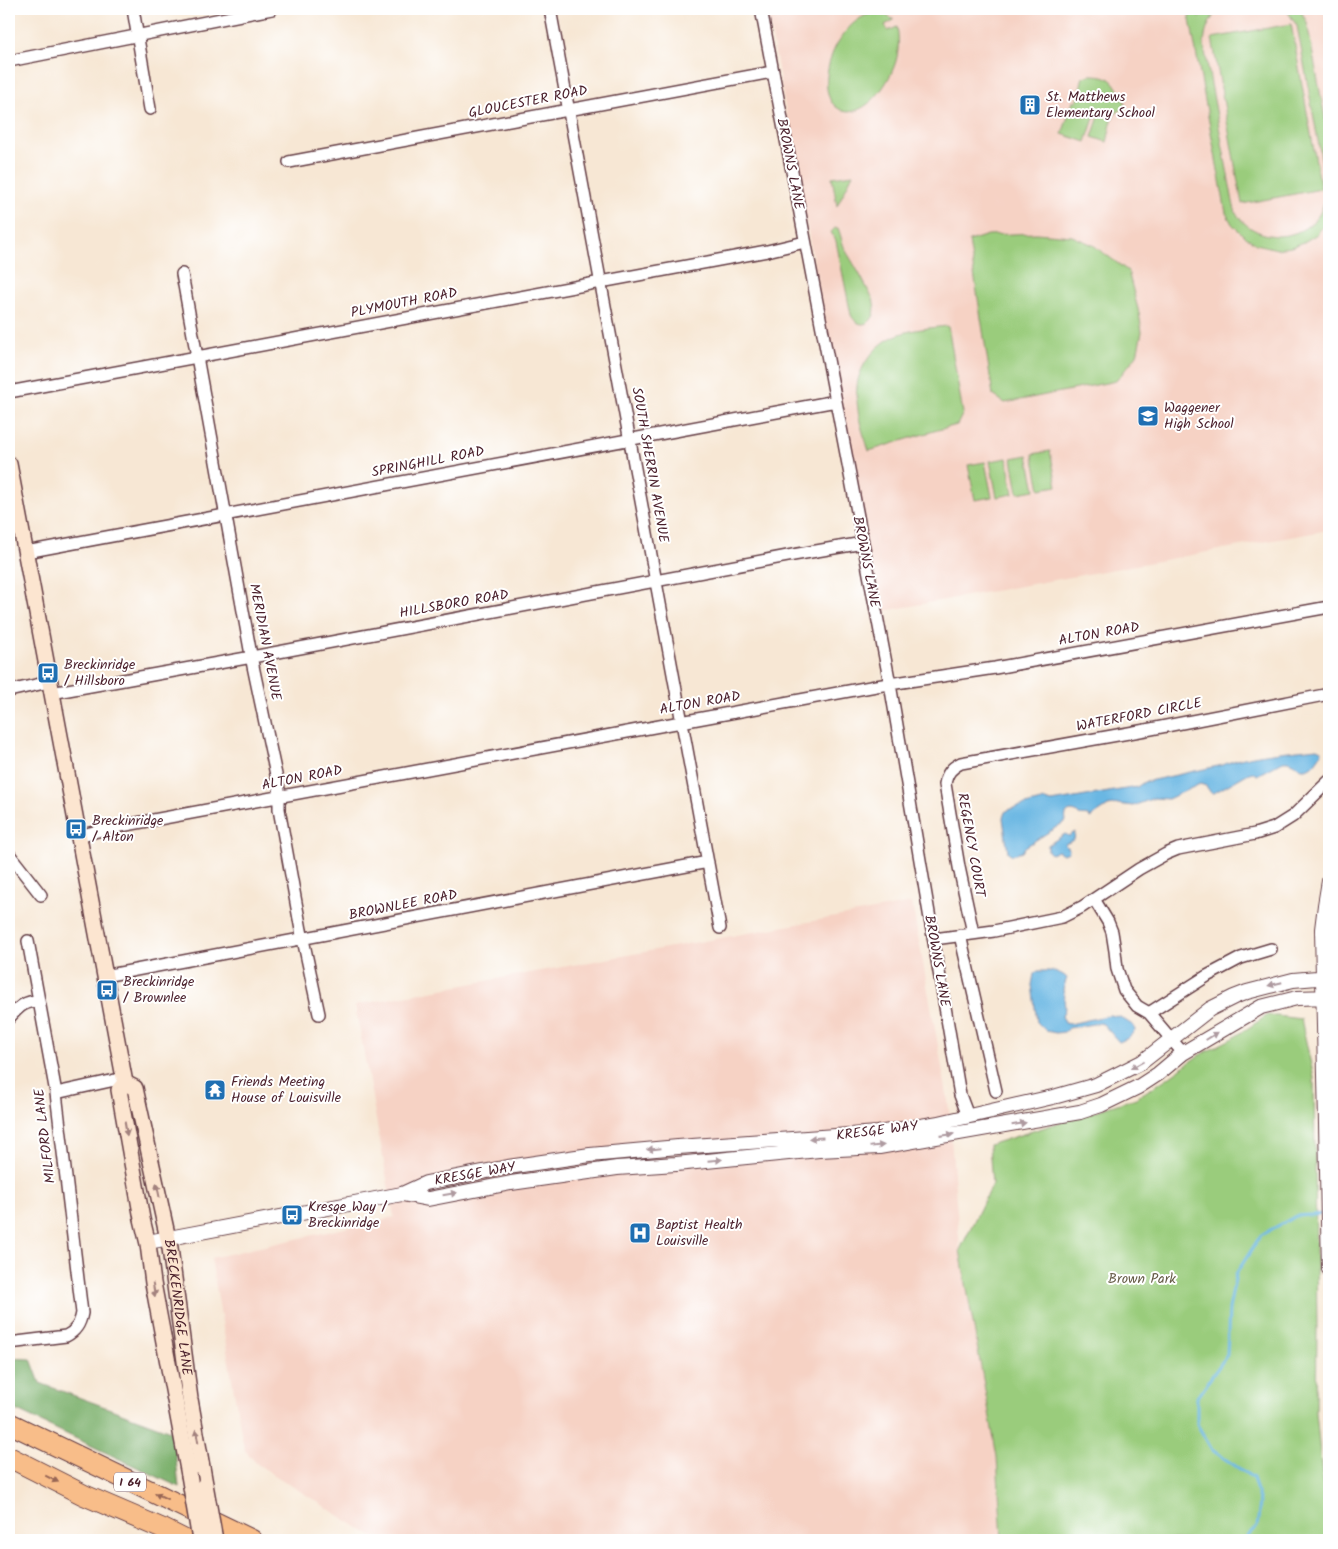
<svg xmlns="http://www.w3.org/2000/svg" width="1338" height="1549" font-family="Kalam,sans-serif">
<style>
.built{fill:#f6d2c4}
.green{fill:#9acc7c;stroke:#727654}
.forest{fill:#7bb06c;stroke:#62684c}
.water{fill:#6ab7e3;stroke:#5a6b87}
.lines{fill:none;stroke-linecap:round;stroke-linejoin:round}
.stream{stroke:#6ab7e3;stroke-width:3}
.minor-casing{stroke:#643d44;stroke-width:14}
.tertiary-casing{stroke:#643d44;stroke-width:16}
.secondary-casing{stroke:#643d44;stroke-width:18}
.motorway-casing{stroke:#643d44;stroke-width:22}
.minor{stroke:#fff;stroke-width:11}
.tertiary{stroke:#fff;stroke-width:14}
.secondary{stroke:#fce5d0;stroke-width:15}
.motorway{stroke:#f8bd89;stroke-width:20}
.secondary-bridge-casing{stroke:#643d44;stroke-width:18;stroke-linecap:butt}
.secondary-bridge{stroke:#fce5d0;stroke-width:15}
.oneway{fill:#ae9aa0}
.oneway2{fill:#a3827e}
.oneway3{fill:#986655}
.labels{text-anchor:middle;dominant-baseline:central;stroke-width:4;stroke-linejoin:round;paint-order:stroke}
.shield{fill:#fff;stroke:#80626b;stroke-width:1}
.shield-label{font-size:12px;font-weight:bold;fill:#4a1f2b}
.poi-label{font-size:14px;fill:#4a1f2b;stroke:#fff;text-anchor:start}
.street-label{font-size:14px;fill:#4a1f2b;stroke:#fff}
.park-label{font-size:14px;fill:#665c47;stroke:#fff}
</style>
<rect width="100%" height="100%" fill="#fff"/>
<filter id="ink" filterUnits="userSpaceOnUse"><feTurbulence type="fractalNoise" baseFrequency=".02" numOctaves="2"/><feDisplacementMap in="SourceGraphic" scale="10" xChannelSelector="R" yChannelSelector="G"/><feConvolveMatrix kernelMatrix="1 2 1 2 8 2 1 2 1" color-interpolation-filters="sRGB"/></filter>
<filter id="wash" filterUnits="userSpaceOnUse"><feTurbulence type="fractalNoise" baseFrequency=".0096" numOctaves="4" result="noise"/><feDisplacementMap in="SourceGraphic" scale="20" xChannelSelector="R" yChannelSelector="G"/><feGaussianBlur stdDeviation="1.12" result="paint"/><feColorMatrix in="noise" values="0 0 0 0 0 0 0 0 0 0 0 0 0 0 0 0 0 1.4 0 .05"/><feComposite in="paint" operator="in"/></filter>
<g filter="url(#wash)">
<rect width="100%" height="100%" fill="#f7e7d4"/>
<path class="built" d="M767,9H1329V530L878,612Z
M912,903L948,1100L960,1250L997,1457L1002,1540H378L257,1464L244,1449L211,1258L394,1217L355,1005Z"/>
<path class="green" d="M1188,9H1197L1199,18L1206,9H1218C1210,20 1204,31 1204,46L1233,202C1234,206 1235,212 1238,216C1258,243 1299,242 1318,216C1323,209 1325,199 1327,190L1297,26L1286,9H1300L1307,23L1329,139V218L1317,234L1304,242L1291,247L1277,249L1256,244L1243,235L1232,224L1226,213Z
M877,12L882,13L894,20L885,25L888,31L897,27C899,38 899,50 896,61C890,81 871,111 848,112C843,112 839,109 835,106C820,93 828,59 837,44C846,29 858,15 877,12Z
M1291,24L1321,189L1242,204L1212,38Z
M1090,75C1107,75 1113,78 1120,94C1121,98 1125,99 1125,104C1125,110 1117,111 1114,115C1111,121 1109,135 1107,142L1092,137L1100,113L1096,112L1086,142L1062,134L1073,102L1077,101C1081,93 1080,85 1083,77Z
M853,174L837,206L832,177Z
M835,228H838C841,235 842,244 846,251C854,264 862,278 869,292C871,295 874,299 874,303C879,321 860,333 851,315L836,241L831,232Z
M1036,233L1072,236L1093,245L1128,271L1139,313L1142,332L1137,355L1116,381L1005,403L993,395L969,241L988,235Z
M948,326L963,413L957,425C927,432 899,442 869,451C865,438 859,423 858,410C857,402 856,394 857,386C859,366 876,344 895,336C911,329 930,328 948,326Z
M1050,451L1057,486L1040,489L1033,454Z
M1028,455L1035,490L1018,493L1012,458Z
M1007,458L1013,494L997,497L990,461Z
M985,462L992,497L975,500L968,465Z
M1268,1015L1301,1019L1314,1078L1317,1330L1316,1412L1322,1475L1329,1512V1540H1002L997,1457L960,1250L992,1184L989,1145L1136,1098L1166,1079L1198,1056L1233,1038Z"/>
<path class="forest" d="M9,1358L31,1359L40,1383L173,1432L179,1487L9,1407Z"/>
<path class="water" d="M1317,748L1321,750L1322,753C1316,761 1312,770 1302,769C1296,764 1291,760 1283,761L1257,775L1252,772L1247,774L1214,793H1211L1206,786L1200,784L1168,799L1154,798L1133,806L1118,804L1108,806L1090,818L1089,816C1086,815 1082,816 1079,815C1078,814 1077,813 1076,812C1068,809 1064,814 1066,821L1025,847L1022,852L1011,855L1008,852L1003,818L1005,812L1010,809L1045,800L1052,802L1137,787L1144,782L1223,765C1246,754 1291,751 1317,748Z
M1075,832L1074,840L1065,844L1066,847H1068L1069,852L1063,854L1058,851L1051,854L1048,851V845L1065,834L1069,836Z
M1038,971C1049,971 1059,970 1067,978L1063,989L1065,1008L1062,1016L1065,1023L1070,1024L1110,1015L1120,1017L1134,1026L1135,1031L1128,1038L1119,1042L1103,1024L1099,1023L1069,1028L1064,1032L1056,1033L1046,1031L1037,1022L1032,985L1034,974Z"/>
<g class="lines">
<path class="stream" d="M1244,1540L1257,1527L1260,1503L1253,1478L1212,1450L1197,1424V1397L1227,1355L1229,1309L1236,1274L1261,1235L1296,1216L1324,1214"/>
</g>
</g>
<g filter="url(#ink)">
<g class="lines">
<g class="minor-casing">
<path id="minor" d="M133,9L150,109
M550,9L720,928
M761,9L890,684L960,1095L968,1116
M9,61L272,9
M289,162L772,72
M182,274L253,666L279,789V809L301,930L319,1014
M9,392L767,251L805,242
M26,552L836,401
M9,691L49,682
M51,693L252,657L793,555L863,543
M78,836L110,828L681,722L876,686L995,668L1329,607
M9,854L41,895
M1094,899L1108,922L1112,932L1115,951L1117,969L1124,990L1137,1006L1149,1013L1183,1053
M973,933L959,867L945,784C947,773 951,768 961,763L1151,729L1324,695H1329
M960,935L996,1091
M934,939L994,931L1062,917L1082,907L1139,869L1166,854L1178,849L1255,834L1274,828L1293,816L1329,781
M104,976L708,862
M1149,1013L1207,976L1241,958L1271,949
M9,1018C19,1007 24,1001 39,1001
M56,1093L124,1078
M9,1343L66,1336C76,1331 80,1324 82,1313L56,1093L28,941"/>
</g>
<g class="tertiary-casing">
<path id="tertiary" d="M1329,881L1325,905L1322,929L1329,1269
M402,1194L428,1199L511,1183L617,1168L676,1164L819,1150L879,1147L1080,1112L1101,1105L1138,1087L1158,1074L1183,1053L1261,1007L1297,998L1329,997
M148,1242L402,1194L426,1183L508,1167L590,1155L678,1147L878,1133L939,1123L1057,1096L1096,1085L1142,1062L1210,1009L1234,997L1247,992L1293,980L1329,977"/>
</g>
<g class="secondary-casing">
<g id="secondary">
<path d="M9,464L125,1083"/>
<path id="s1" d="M125,1083L135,1088L170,1248L190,1399L205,1484"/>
<path d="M125,1083L119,1090L142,1219L148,1244L153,1283L189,1475"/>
</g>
</g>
<g class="motorway-casing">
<path id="motorway" d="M9,1423L252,1540
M9,1457L84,1495L163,1529L185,1540"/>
</g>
<use href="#minor" class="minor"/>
<use href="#tertiary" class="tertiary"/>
<use href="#secondary" class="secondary"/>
<use href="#motorway" class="motorway"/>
<g class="secondary-bridge-casing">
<path id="secondary-bridge" d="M189,1475L200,1540
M205,1484L215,1540"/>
</g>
<use href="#secondary-bridge" class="secondary-bridge"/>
</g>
<defs><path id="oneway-solid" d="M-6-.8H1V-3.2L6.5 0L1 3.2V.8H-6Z" transform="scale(1.25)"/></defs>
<g class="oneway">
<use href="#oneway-solid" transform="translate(1275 984) rotate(166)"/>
<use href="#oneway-solid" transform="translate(1212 1036) rotate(-32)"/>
<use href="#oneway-solid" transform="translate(1137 1065) rotate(151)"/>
<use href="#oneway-solid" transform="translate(1019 1124) rotate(-10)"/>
<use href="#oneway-solid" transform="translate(947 1135) rotate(-8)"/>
<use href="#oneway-solid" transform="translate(816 1138) rotate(176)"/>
<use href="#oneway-solid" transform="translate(877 1146) rotate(-6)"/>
<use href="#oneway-solid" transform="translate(654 1149) rotate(174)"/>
<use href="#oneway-solid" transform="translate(715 1160) rotate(-5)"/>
<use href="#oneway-solid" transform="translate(450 1194) rotate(-10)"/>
</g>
<g class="oneway2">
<use href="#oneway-solid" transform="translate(126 1129) rotate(80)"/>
<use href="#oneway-solid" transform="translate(158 1190) rotate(-102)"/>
<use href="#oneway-solid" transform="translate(154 1290) rotate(80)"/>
<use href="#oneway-solid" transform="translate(197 1436) rotate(-100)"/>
</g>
<g class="oneway3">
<use href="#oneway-solid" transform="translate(52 1479) rotate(26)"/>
<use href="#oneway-solid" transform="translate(161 1496) rotate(-154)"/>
</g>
</g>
<defs>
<g id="building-square" transform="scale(1.125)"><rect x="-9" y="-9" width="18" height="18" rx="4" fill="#1f6fb2" stroke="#fff"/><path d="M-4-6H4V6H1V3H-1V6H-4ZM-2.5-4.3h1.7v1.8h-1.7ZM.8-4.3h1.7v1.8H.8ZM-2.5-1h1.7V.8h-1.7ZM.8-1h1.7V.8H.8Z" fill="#fff"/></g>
<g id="school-square" transform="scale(1.125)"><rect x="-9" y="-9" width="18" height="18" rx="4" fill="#1f6fb2" stroke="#fff"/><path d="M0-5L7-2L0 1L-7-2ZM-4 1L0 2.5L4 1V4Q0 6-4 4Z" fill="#fff"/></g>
<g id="bus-square" transform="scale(1.125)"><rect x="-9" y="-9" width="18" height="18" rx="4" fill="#1f6fb2" stroke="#fff"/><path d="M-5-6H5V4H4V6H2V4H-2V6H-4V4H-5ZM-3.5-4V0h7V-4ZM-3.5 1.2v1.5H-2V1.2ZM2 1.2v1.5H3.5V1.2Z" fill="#fff"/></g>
<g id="temple-square" transform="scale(1.125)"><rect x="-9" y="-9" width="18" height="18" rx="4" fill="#1f6fb2" stroke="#fff"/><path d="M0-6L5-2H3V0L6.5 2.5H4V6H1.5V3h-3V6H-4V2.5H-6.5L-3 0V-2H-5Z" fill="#fff"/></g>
<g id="hospital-square" transform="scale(1.125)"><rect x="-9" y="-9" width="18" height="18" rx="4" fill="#1f6fb2" stroke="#fff"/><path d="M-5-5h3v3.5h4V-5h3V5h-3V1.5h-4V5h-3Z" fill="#fff"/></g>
</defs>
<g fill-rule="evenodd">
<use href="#building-square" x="1030" y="105"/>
<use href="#school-square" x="1148" y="416"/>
<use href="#bus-square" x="48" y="673"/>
<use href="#bus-square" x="76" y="829"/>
<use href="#bus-square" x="107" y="990"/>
<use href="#temple-square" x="215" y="1090"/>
<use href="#bus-square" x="292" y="1215"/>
<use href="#hospital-square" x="640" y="1233"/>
</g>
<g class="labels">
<rect class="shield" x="114" y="1472.5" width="32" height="19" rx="4"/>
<g class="shield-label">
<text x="130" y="1482">I 64</text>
</g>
<g class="poi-label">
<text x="1046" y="97">St. Matthews<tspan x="1046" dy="16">Elementary School</tspan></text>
<text x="1164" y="408">Waggener<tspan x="1164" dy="16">High School</tspan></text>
<text x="64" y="665">Breckinridge<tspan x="64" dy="16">/ Hillsboro</tspan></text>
<text x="92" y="821">Breckinridge<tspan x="92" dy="16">/ Alton</tspan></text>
<text x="123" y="982">Breckinridge<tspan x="123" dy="16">/ Brownlee</tspan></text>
<text x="231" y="1082">Friends Meeting<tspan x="231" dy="16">House of Louisville</tspan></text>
<text x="308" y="1207">Kresge Way /<tspan x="308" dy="16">Breckinridge</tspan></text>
<text x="656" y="1225">Baptist Health<tspan x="656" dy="16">Louisville</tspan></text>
</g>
<g class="street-label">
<text transform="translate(528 102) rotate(-11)">GLOUCESTER ROAD</text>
<text transform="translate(790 164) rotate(79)">BROWNS LANE</text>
<text transform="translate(404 303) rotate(-11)">PLYMOUTH ROAD</text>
<text transform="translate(428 462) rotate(-11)">SPRINGHILL ROAD</text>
<text transform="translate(650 465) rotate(80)">SOUTH SHERRIN AVENUE</text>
<text transform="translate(866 562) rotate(79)">BROWNS LANE</text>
<text transform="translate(454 604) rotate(-10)">HILLSBORO ROAD</text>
<text transform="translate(1099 634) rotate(-10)">ALTON ROAD</text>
<text transform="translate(265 642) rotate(79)">MERIDIAN AVENUE</text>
<text transform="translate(700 703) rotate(-10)">ALTON ROAD</text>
<text transform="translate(1139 715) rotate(-11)">WATERFORD CIRCLE</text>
<text transform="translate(302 778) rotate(-11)">ALTON ROAD</text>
<text transform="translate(971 845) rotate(80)">REGENCY COURT</text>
<text transform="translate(403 905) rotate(-11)">BROWNLEE ROAD</text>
<text transform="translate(937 961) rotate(80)">BROWNS LANE</text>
<text transform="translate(877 1131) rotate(-7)">KRESGE WAY</text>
<text transform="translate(45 1136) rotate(-97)">MILFORD LANE</text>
<text transform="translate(475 1174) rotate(-10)">KRESGE WAY</text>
<text stroke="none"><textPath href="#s1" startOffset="235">BRECKENRIDGE LANE</textPath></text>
</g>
<g class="park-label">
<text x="1142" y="1279">Brown Park</text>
</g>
</g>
<rect width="1338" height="1549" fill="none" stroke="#fff" stroke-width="30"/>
</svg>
